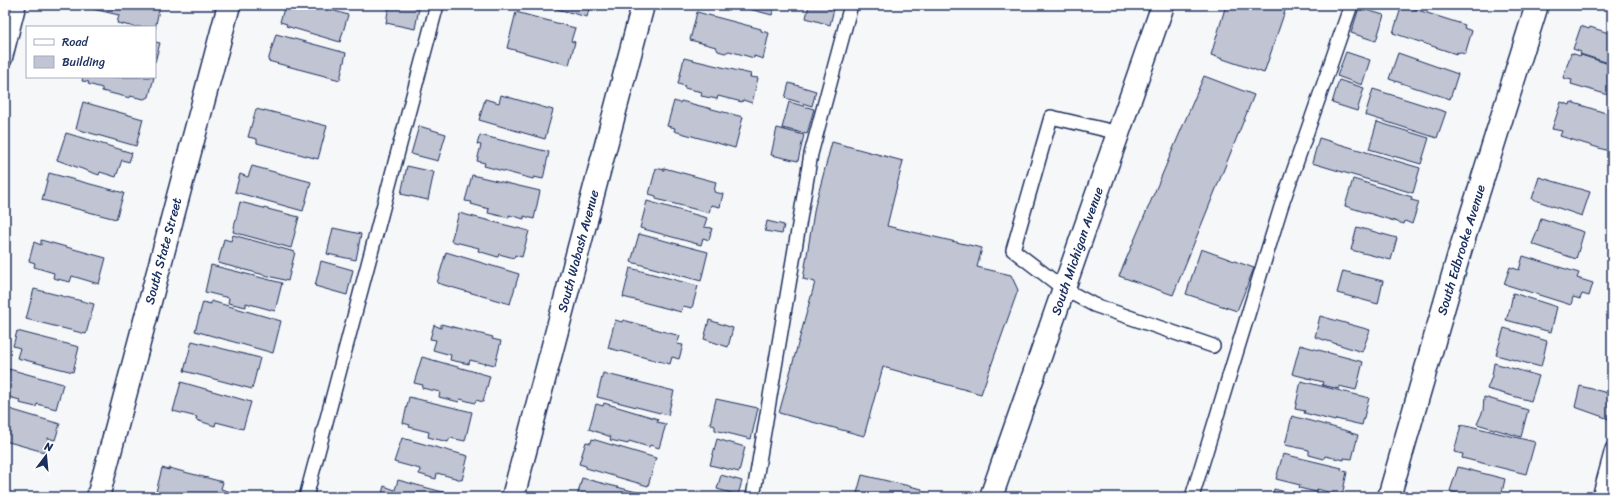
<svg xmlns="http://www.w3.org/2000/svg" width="1617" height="502" font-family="Sriracha,sans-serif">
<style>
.building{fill:#c0c4d3;stroke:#1b2f5e}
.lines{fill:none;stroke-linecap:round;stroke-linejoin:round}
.lane-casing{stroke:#1b2f5e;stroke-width:16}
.street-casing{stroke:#1b2f5e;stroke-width:25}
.secondary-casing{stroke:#1b2f5e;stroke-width:25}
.lane{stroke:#fff;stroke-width:13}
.street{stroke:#fff;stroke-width:22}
.secondary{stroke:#fff;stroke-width:22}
.labels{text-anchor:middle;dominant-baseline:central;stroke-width:3;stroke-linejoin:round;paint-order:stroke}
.street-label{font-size:13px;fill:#1b2f5e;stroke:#fff}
</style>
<rect width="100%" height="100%" fill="#f6f7f9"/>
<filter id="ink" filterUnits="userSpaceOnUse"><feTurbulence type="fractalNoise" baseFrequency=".025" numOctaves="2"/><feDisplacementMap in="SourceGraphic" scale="8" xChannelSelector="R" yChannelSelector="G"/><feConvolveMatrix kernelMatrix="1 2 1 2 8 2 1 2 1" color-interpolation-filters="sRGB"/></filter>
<g filter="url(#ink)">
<path class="building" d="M94,5H160L155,29V27H135L117,23L119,15L93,9Z
M285,5H315L348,15L340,42L286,26L287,24L280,22Z
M389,5H406L419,8L415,29L386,23Z
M542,5H590L587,17Z
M734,5H775L772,15Z
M809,5H835L830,25L806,18Z
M1226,5H1287L1264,73L1211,55Z
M1402,5L1465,25L1464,28L1472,31L1465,54L1457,52L1456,54L1393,33Z
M1359,8L1384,15L1376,41L1351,33Z
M516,12L575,28L571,41L575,42L569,65L507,48Z
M697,12L761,29V31L769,33L763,59L754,56V58L729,51L725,53L718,51L716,47L690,40Z
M1581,26L1589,29L1590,27L1612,34V64L1580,54L1581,52L1573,49Z
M276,34L346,53L340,80L268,61Z
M155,42L160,43L155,62Z
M1346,52L1370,60L1362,85L1337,76Z
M1398,53L1458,74L1450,99L1389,79Z
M1571,53L1580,56L1581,55L1612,65V96L1571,84L1572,80L1563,78Z
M684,58L751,74L750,77L758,78L752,103L743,100L742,102L718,96L717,99L701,96L702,92L684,88L685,86L678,84Z
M1204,76L1254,95L1173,295L1119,276Z
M83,77H154L149,97L144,99L130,96V98L102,91V88L88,84L89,82L82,81Z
M1339,80L1364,88L1357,111L1332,103Z
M789,83L816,91L812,106L785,98Z
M1373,89L1446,112L1437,138L1365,115Z
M501,95L553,110L545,139L479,120L485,99L499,103Z
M674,101L680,103L681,101L743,117L735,148L674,131L675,128L667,126Z
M83,102L143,119L136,146L76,129Z
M789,102L814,109L807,134L782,128Z
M1561,102L1570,105L1571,102L1612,115V152L1560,136L1562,131L1552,129Z
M256,109L264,111V110L327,126L318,159L257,143V139L248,137Z
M1377,122L1429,138L1421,164L1369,149Z
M419,126L446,134L438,161L411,154Z
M777,128L804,135L798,161L771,155Z
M66,133L132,153L129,162L122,160L116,177L100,172L99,175L57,160Z
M480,135L549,152L543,179L534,177L533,179L484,166L485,163L477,161L481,145L477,144Z
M1319,138L1420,168L1413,193L1312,163Z
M832,142L903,161L887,226L982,248L977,267L1011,275L1018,290L981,394L883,367L864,436L779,413L815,282L803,279L815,206Z
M252,166L311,182L303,211L235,192L240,174L248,177Z
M407,166L434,172L428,200L401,194Z
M656,168L664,170V168L716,182L714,192L723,194L720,207L711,205L709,213L656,199V196L649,194Z
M49,173L124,193L116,219L42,200Z
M472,175L540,191L534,219L524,216V219L509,215V218L488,213L489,209L471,204L472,202L465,201Z
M1539,177L1590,192L1582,216L1532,199Z
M1353,179L1412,197L1411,200L1419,202L1412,224L1405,221L1404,224L1345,206Z
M647,201L707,218L704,227L712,228L709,240L703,238L701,245L640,228Z
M240,202L299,217L291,248L233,232Z
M459,213L529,231L522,257L515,255L514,258L499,254L498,257L478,251L479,248L451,241Z
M1541,218L1584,232L1576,259L1532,244L1537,232Z
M767,221L784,225L782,234L765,231Z
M1357,227L1397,238L1391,260L1351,250Z
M333,228L361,234L356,260L327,254Z
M639,234L708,252L701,281L631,262Z
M233,235L295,252L288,281L218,263L224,239L231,241Z
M41,240L106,258L99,284L72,276L70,282L53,278L54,273L34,267L35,263L29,261L34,242L41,245Z
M1201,249L1254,268L1237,311L1186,294Z
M446,252L519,274L510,304L437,283Z
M1523,256L1579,273L1577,278L1593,283L1589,296L1582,294L1580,299L1573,297L1571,305L1504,284L1510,267L1519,270Z
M321,261L353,270L347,295L315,286Z
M211,265L282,283L275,311L246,303V307L228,303L229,298L205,292Z
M630,268L698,286L692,308L683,306L681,312L623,297Z
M1343,271L1383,281L1378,304L1337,293Z
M34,289L94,304L86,334L26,319Z
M1513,293L1557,307L1551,332L1506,320L1510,308Z
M211,301L281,321L273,353L195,331L203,302L211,304Z
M1320,316L1370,330L1362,352L1315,337Z
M615,320L622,322L623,320L680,336L677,344L683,345L679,359L672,357L670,364L608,348Z
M709,320L733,328L728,347L704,339Z
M441,324L493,337L492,339L501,341L495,365L486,363L485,364L470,360L469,364L450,360L451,355L433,350L436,340L430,339L434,325L441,328Z
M1504,328L1547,341L1541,367L1496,355Z
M17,331L79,347L73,372L17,358L20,348L13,346Z
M192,341L260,358L252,389L184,371Z
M1300,345L1363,362L1356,390L1339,386V389L1322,385L1323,382L1292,374Z
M422,357L490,376L483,402L476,400L475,403L460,399L459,402L439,397L440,392L422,388L423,385L414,383Z
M1494,363L1539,376L1531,401L1487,389L1492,376Z
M9,369L63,384L56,409L37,404L36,407L19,403L20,400L5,396V372L8,373Z
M603,373L674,391L668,415L597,397Z
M1301,381L1369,398L1362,425L1336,419L1335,421L1304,413L1305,411L1295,409Z
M181,382L251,402L243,429L216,422L215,426L196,420L197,417L173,411Z
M1580,386L1612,394V412L1609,419L1575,407Z
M409,397L472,412L465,441L450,438L448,442L428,437L429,432L409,427L410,425L403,423Z
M1484,397L1528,410L1521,437L1477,424L1483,411Z
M716,399L758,408L751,439L715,430V426L710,424Z
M604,403L658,419L657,422L666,424L659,448L650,445L649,447L629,441L628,444L610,440L611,437L589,429L596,404L603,406Z
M6,408L60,424L55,440L48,438L44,452L5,441L8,431L5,430Z
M1292,416L1351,432V433L1358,435L1352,459L1344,458V460L1325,456L1324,459L1309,455V450L1285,445Z
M1461,425L1470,427V426L1535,442L1526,474L1462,458L1463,454L1454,452Z
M402,438L468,456L462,480L437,473L436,479L419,474L420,469L394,462Z
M592,439L656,458L648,486L586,468V466L579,464L586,442L591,443Z
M717,439L745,447L739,472L710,465Z
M1283,454L1342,468L1341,470L1347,472L1342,496L1317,489L1316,492L1299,488L1300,485L1276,479Z
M1458,467L1505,479L1501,497H1471L1450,491Z
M162,468L169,470V468L223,482L221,489L231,492L229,497H165V495L156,492Z
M721,475L742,481L738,495L717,489Z
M862,475L922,489V492L931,494L930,497H856Z
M582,478L644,494L643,497H577Z
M398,480L450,494L449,497H381L384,486L395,490Z
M1274,489L1305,497H1272Z"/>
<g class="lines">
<g class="lane-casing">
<path id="lane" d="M5,60L19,5
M1119,133L1051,117L1013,250L1064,289L1094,305L1213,346
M306,497L437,5
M753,497L811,154L851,5
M1192,497L1281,207L1351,5
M1599,497L1612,449"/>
</g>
<g class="street-casing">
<path id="street" d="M513,497L643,5
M1389,497L1460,251L1537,5"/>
</g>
<g class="secondary-casing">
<path id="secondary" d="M98,497L229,5
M991,497L1163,5"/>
</g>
<use href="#lane" class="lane"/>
<use href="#street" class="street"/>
<use href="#secondary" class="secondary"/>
</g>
</g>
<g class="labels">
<g class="street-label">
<text transform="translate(1461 250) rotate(-73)">South Edbrooke Avenue</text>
<text transform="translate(163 251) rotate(-75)">South State Street</text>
<text transform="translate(578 251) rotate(-75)">South Wabash Avenue</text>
<text transform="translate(1077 251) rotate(-71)">South Michigan Avenue</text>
</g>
</g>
<rect width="1617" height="502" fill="none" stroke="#fff" stroke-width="20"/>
<rect x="10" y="10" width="1597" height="482" fill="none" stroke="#1b2f5e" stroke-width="1.5" filter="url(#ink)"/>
<rect x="26" y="26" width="130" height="52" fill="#ffffff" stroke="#a4acbf"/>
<rect x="34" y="39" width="20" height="6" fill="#ffffff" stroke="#a4acbf"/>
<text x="62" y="46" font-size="12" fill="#1b2f5e">Road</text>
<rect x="34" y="56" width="20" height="12" fill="#c0c4d3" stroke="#a4acbf"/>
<text x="62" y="66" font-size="12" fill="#1b2f5e">Building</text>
<g transform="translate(46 456) rotate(16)" stroke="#ffffff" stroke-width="3" paint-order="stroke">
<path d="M0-3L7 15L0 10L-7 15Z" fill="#1b2f5e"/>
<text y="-6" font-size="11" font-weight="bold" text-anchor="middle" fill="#1b2f5e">N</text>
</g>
</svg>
